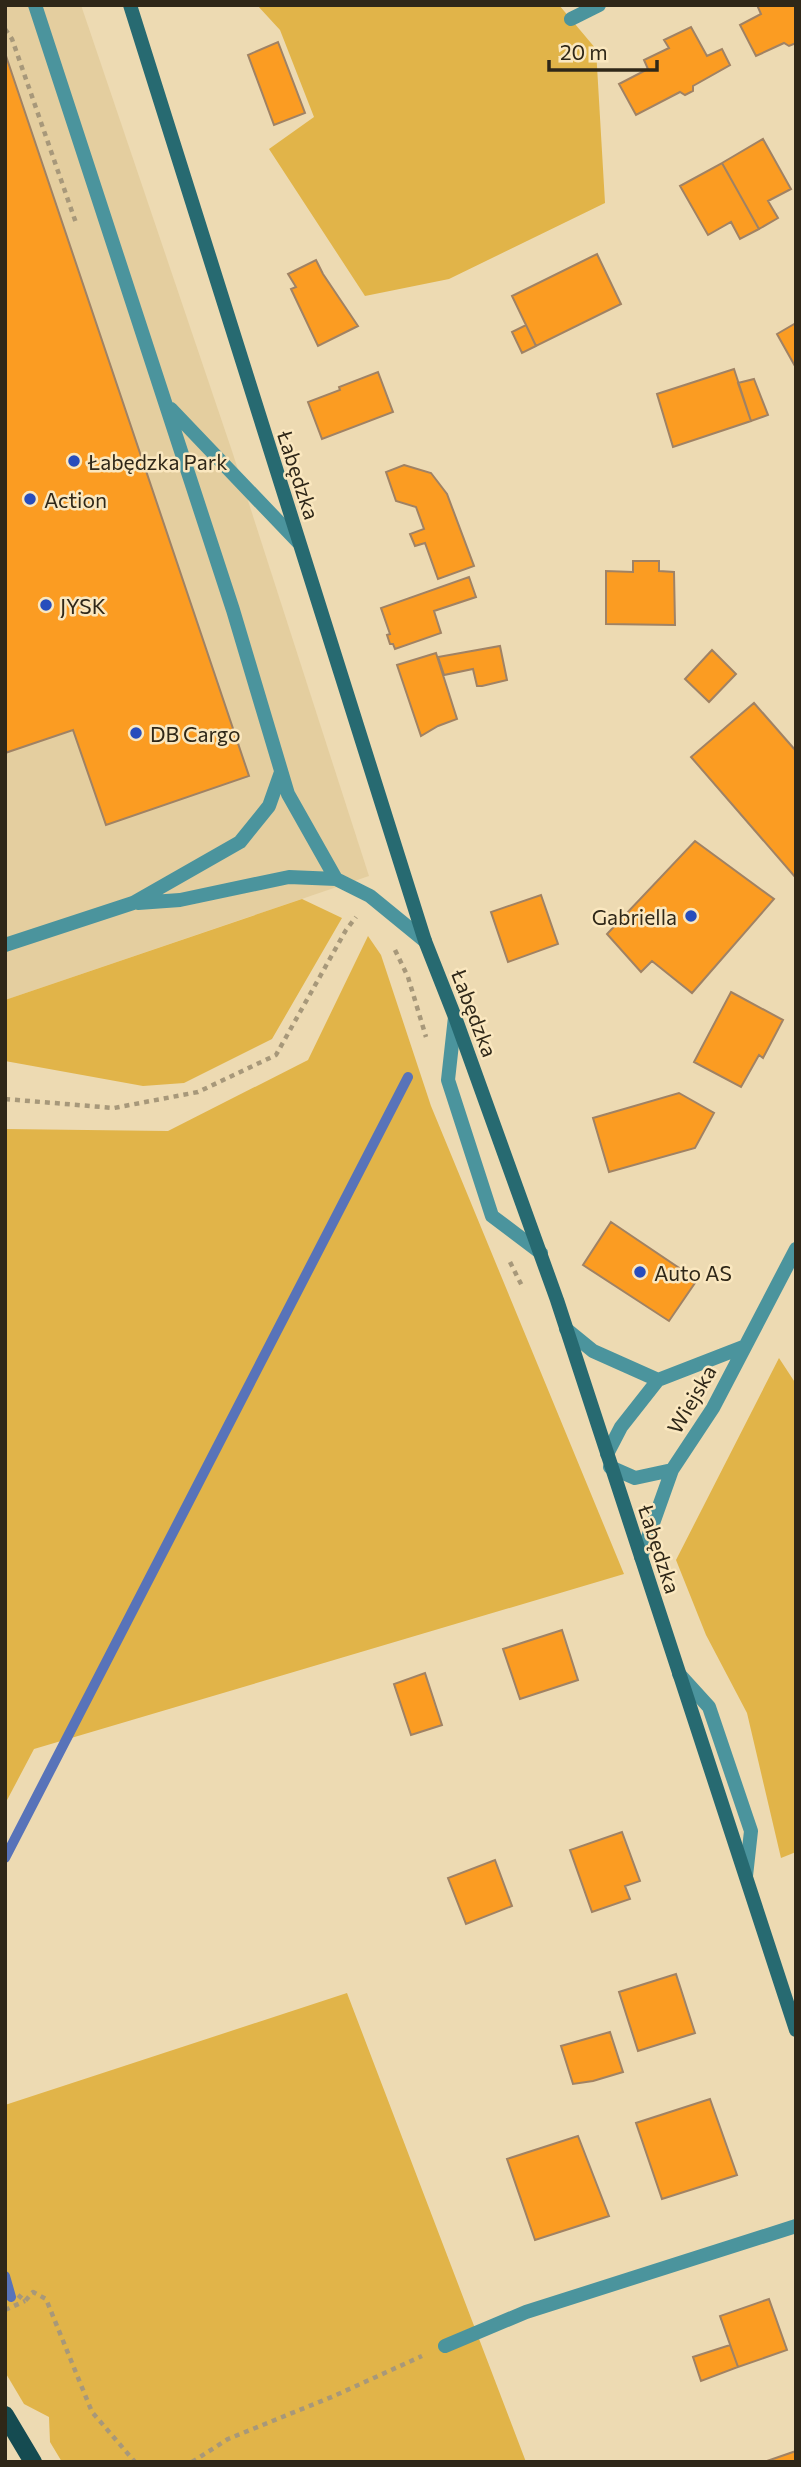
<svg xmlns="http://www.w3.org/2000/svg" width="801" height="2467" font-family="Commissioner,sans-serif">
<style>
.built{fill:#e4ce9f}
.green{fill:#e1b449}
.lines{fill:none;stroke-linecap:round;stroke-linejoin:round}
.stream{stroke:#5873b9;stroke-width:10}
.building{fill:#fb9c22;stroke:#a08264;stroke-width:2}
.path{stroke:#a7987a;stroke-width:4.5;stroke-dasharray:5 5;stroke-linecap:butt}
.lane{stroke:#4b949d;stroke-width:14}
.street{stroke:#4b949d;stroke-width:14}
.secondary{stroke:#276a71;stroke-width:14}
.primary{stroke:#154b51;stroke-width:18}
.poi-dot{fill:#284dbc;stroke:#fae7bf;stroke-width:2.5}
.labels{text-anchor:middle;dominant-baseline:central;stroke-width:5;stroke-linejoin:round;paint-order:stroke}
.poi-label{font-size:21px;fill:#2f2718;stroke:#fae7bf;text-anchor:start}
.street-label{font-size:21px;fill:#2f2718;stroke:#fae7bf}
</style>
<rect width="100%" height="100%" fill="#eddab2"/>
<path class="built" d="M5,5H81L232,451L369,876L5,1000Z"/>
<path class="green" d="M257,5H559L596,49L605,203L449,279L365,296L269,149L314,117L280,30Z
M302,899L342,918L272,1039L184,1083L143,1086L5,1061V1000Z
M368,936L381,955L431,1106L624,1574L34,1749L5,1804V1129L168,1131L308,1060Z
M779,1358L796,1384V1852L781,1858L747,1713L706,1635L676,1560Z
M347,1993L526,2462H62L50,2442L49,2417L24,2404L5,2372V2105Z"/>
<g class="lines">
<path class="stream" d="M5,1858L408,1077
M5,2276L11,2297"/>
</g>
<path class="building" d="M757,5H796V43L789,46L784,43L756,56L740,25L761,14Z
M691,27L707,56L722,49L730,65L693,86V91L685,95L680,92L636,115L619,84L648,69L644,60L669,48L664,40Z
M278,42L305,113L274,125L248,55Z
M5,53L249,776L106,825L73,730L5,753Z
M763,139L791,189L768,201L778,218L759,229L722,163Z
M722,163L759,229L740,239L731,222L708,235L680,186Z
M597,254L621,304L536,346L512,296Z
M316,260L323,274L358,326L318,346L291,289L296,287L288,274Z
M796,323V368L777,334Z
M526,325L536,346L522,353L512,332Z
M734,369L751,421L673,447L657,394Z
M378,372L393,412L322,439L308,402L340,390L339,387Z
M754,379L768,415L751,421L738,383Z
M404,465L431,473L447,494L474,566L438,579L425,543L415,546L410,534L424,529L416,507L396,501L386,472Z
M633,561H659V571L674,572L675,625L606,624V571L633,572Z
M469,577L476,597L434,611L441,633L395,649L393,644H390L387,635L390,634L381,608Z
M500,646L507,680L482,686H477L473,669L444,675L438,657Z
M712,650L736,674L709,702L685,679Z
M436,653L457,719L438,726L421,736L397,665Z
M754,703L796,751V878L691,757Z
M695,841L774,899L692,993L652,961L641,972L607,934Z
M541,895L558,944L508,962L491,912Z
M731,992L783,1020L763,1058L759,1055L741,1087L694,1062Z
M679,1093L714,1113L695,1148L609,1172L593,1118Z
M611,1222L697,1280L669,1321L583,1265Z
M562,1630L578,1680L520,1699L503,1649Z
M425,1673L442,1725L411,1735L394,1684Z
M622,1832L640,1881L625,1886L630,1899L592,1912L570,1850Z
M495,1860L512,1906L466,1924L448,1878Z
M676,1974L695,2033L638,2051L619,1992Z
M610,2032L623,2072L593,2081L573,2084L561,2046Z
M710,2099L737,2175L662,2199L636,2123Z
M578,2136L609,2216L535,2240L507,2159Z
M769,2299L787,2350L738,2367L720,2316Z
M730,2345L738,2367L701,2381L693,2357Z
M796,2451V2462L767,2461Z"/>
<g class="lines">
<path class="path" d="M5,29L12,39L76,223
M395,950L408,977L426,1037
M5,1099L114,1108L198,1092L276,1055L346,930L356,917
M510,1262L522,1286
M18,2295L25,2301L33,2292L46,2299L92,2412L135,2462
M5,2310L25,2301
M192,2462L228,2439L334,2396L422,2356"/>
<path class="lane" d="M35,5L233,610L288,794L336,879
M171,409L298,542
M138,903L180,900L289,877L336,879L370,896L425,941
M5,945L133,903L240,842L269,806L281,772
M455,1017L448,1080L492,1216L541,1253
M679,1674L709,1707L751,1831L746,1876"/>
<path class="street" d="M571,19L599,5
M566,1329L593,1351L658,1380
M607,1454L621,1427L658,1380L743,1347
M610,1467L635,1478L672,1470
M641,1557L672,1470L713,1408L796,1249
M445,2346L526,2312L796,2226"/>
<path class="secondary" d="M130,5L425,941L455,1017L557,1300L796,2030"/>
<path class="primary" d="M5,2415L33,2462"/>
</g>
<g class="poi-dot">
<circle cx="74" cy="461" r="7"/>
<circle cx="30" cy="499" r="7"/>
<circle cx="46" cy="605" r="7"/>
<circle cx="136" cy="733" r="7"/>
<circle cx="691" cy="916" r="7"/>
<circle cx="640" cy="1272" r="7"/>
</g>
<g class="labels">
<g class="poi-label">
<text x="88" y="461">Łabędzka Park</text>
<text x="44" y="499">Action</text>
<text x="60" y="605">JYSK</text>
<text x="150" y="733">DB Cargo</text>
<text x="677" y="916" text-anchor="end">Gabriella</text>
<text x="654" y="1272">Auto AS</text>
</g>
<g class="street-label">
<text transform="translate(299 475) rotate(72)">Łabędzka</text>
<text transform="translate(475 1013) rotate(69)">Łabędzka</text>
<text transform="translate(691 1399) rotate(-60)">Wiejska</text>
<text transform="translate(660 1549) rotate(72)">Łabędzka</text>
</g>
</g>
<rect width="801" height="2467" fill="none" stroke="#2f2718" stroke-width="14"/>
<path d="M549 60v10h108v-10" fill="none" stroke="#2f2718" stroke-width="3.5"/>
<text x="560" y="60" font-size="21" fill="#2f2718" stroke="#fae7bf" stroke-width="5" paint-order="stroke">20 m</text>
</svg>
